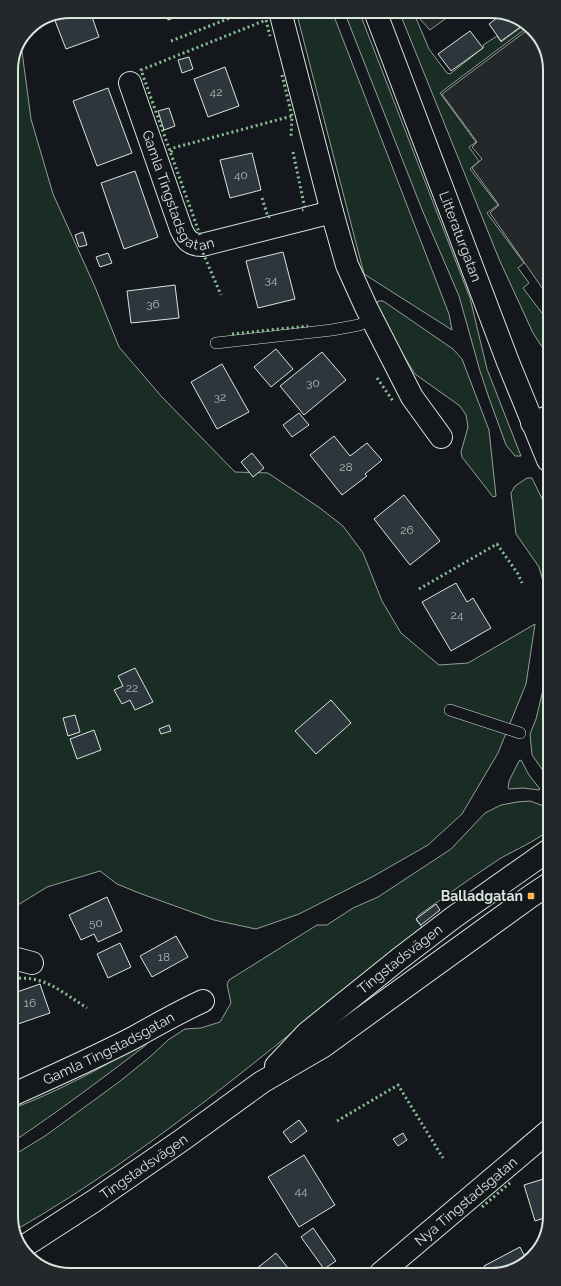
<svg xmlns="http://www.w3.org/2000/svg" width="561" height="1286" font-family="Raleway,sans-serif">
<style>
.green{fill:#1a2d24;stroke:#939e99}
.parking{fill:#24282b;stroke:#939e99}
.building{fill:#2c363c;stroke:#d8e6dc}
.lines{fill:none;stroke-linecap:round;stroke-linejoin:round}
.service-casing{stroke:#d8e6dc;stroke-width:12}
.minor-casing{stroke:#d8e6dc;stroke-width:24}
.tertiary-casing{stroke:#d8e6dc;stroke-width:24}
.service{stroke:#14181c;stroke-width:11}
.minor{stroke:#14181c;stroke-width:22}
.tertiary{stroke:#14181c;stroke-width:22}
.hedge{stroke:#8ac095;stroke-width:3;stroke-dasharray:2 3;stroke-linecap:butt}
.poi-dot{fill:#ffb74d;stroke:#14181c;stroke-width:1.5}
.labels{text-anchor:middle;dominant-baseline:central;stroke-width:3;stroke-linejoin:round;paint-order:stroke}
.number-label{font-size:12px;fill:#adbab4}
.street-label{font-size:14px;fill:#d8e6dc;stroke:#14181c}
.poi-label{font-size:14px;font-weight:bold;fill:#d8e6dc;stroke:#14181c;text-anchor:end}
.rim{fill:none;stroke:#d8e6dc;stroke-width:2}
</style>
<rect width="100%" height="100%" fill="#14181c"/>
<path class="green" d="M296,11H332L449,314L452,330L364,274Z
M344,11H359L470,298L487,369L521,456H515L506,445L489,398L480,371L459,296L423,212Z
M399,11H413L429,49L447,73L450,74L484,47L483,45L497,36L501,42L527,23L529,26L440,93L476,142L469,147L479,161L470,169L498,205L487,213L524,263L518,268L529,283L523,288L548,321V356L533,333L499,259Z
M21,44L31,119L53,194L95,287L119,347L162,397L235,472L268,473L320,508L343,526L363,553L382,601L401,633L439,665L468,663L535,624L526,684L498,753L462,814L428,845L372,877L299,914L256,929L214,920L139,893L117,884L100,871L47,887L13,908L11,67Z
M378,301H383L453,349L462,359L489,430L496,496L493,497L462,457L461,452L468,427L466,415L460,406L415,374L381,319L377,304Z
M527,478H532L548,511V599L539,567L516,534L511,493L515,486Z
M548,669L549,779L532,755L530,734L536,719Z
M521,760L529,775L540,789L539,790L523,788L509,789L508,788L509,781L519,761Z
M530,801L549,808V830C534,842 517,849 501,858C473,876 446,896 419,915L416,920L422,927C289,1033 162,1146 14,1231V1155L45,1136L119,1082L151,1056L168,1040L185,1029L201,1028L220,1022L231,1003L227,984L229,980L317,925H327L353,908L378,897L451,849L485,813L501,805L517,802Z
M146,1041L148,1042L146,1045C103,1078 59,1111 14,1141V1108C59,1091 106,1066 146,1041Z"/>
<path class="parking" d="M416,11H456L430,30L418,17Z
M530,28L547,51V295L490,213L499,205L472,168L482,159L472,147L477,142L442,94Z"/>
<path class="building" d="M70,11H90L99,37L66,49L54,18Z
M165,11H192L168,20Z
M502,14L526,23L501,41L489,24Z
M470,31L483,48L451,71L438,54Z
M189,57L193,69L182,73L178,60Z
M225,67L239,106L208,117L194,79Z
M108,88L132,153L97,166L73,101Z
M169,108L175,126L164,130L158,111Z
M252,153L261,190L230,198L220,160Z
M135,171L158,237L124,249L101,183Z
M83,232L87,245L79,247L75,235Z
M283,252L295,299L258,308L246,261Z
M108,253L112,263L100,267L96,257Z
M175,285L179,318L131,323L127,291Z
M276,349L293,369L271,387L254,367Z
M322,352L346,380L304,415L280,386Z
M222,364L249,412L217,429L191,382Z
M299,413L309,425L292,437L283,425Z
M334,436L350,456L367,443L382,460L365,474L367,476L342,495L310,455Z
M252,453L264,468L253,477L241,462Z
M404,495L440,541L410,565L374,519Z
M456,583L467,602L473,598L491,628L451,651L422,602Z
M135,668L153,702L135,710L130,700L122,704L114,690L123,686L118,676Z
M331,700L351,723L316,754L295,731Z
M75,715L80,732L68,736L63,718Z
M169,725L171,731L161,734L159,729Z
M94,730L101,750L77,759L70,739Z
M107,897L122,931L98,942L94,934L81,940L69,915Z
M436,904L440,910L421,925L416,919Z
M176,936L188,957L152,977L140,956Z
M120,943L131,967L108,978L97,954Z
M40,984L50,1013L15,1025L14,1021V993Z
M299,1120L307,1131L291,1143L283,1132Z
M403,1133L407,1140L398,1146L393,1139Z
M304,1155L335,1205L299,1227L268,1177Z
M550,1177V1216L535,1221L524,1185Z
M313,1228L336,1261L324,1269L301,1237Z
M520,1247L526,1259L510,1272H487L484,1266Z
M276,1253L292,1273L250,1274Z"/>
<g class="lines">
<g class="service-casing">
<path id="service" d="M216,343L332,330L359,325L372,319
M450,710L520,733"/>
</g>
<g class="minor-casing">
<g id="minor">
<path d="M280,11L332,212L347,265L366,307L412,397L441,437"/>
<path id="s1" d="M130,83L181,229C186,240 190,245 202,245L332,212"/>
<path d="M532,423L548,417"/>
<path d="M13,958L32,963"/>
<path id="s2" d="M14,1094C54,1076 94,1058 133,1038C156,1025 179,1012 203,1001"/>
<path id="s3" d="M381,1273L550,1130"/>
</g>
</g>
<g class="tertiary-casing">
<g id="tertiary">
<path id="s4" d="M375,11L508,362L548,460"/>
<path id="s5" d="M276,1066L307,1033L399,959L454,917L549,850"/>
<path id="s6" d="M23,1247L94,1201L182,1140L262,1082L322,1047L531,896L549,884"/>
</g>
</g>
<use href="#service" class="service"/>
<use href="#minor" class="minor"/>
<use href="#tertiary" class="tertiary"/>
<path class="hedge" d="M171,41L248,11
M282,75L292,116L291,137
M171,152L173,148L292,116
M293,152L305,209L302,210
M262,198L268,217L271,216
M200,235L141,70L266,20L270,36
M203,253L221,295
M232,334L308,326
M377,378L393,401
M419,589L497,544L518,574L522,583
M14,979C43,974 63,993 87,1008
M337,1121L398,1085L443,1158
M482,1207L510,1183"/>
</g>
<rect class="poi-dot" x="527" y="892" width="8" height="8" rx="2"/>
<g class="labels">
<g class="number-label">
<text x="216" y="92">42</text>
<text x="241" y="175">40</text>
<text x="271" y="280">34</text>
<text x="153" y="304">36</text>
<text x="313" y="383">30</text>
<text x="220" y="397">32</text>
<text x="346" y="467">28</text>
<text x="407" y="530">26</text>
<text x="457" y="615">24</text>
<text x="132" y="688">22</text>
<text x="96" y="923">50</text>
<text x="164" y="957">18</text>
<text x="30" y="1003">16</text>
<text x="301" y="1191">44</text>
</g>
<g class="street-label">
<text stroke="none"><textPath href="#s1" startOffset="123">Gamla Tingstadsgatan</textPath></text>
<text stroke="none"><textPath href="#s4" startOffset="241">Litteraturgatan</textPath></text>
<text stroke="none"><textPath href="#s5" startOffset="164">Tingstadsvägen</textPath></text>
<text stroke="none"><textPath href="#s2" startOffset="105">Gamla Tingstadsgatan</textPath></text>
<text stroke="none"><textPath href="#s6" startOffset="145">Tingstadsvägen</textPath></text>
<text stroke="none"><textPath href="#s3" startOffset="111">Nya Tingstadsgatan</textPath></text>
</g>
<g class="poi-label">
<text x="523" y="896">Balladgatan</text>
</g>
</g>
<path d="M0 0H561V1286H0ZM70 18H491A52 52 0 0 1 543 70V1216A52 52 0 0 1 491 1268H70A52 52 0 0 1 18 1216V70A52 52 0 0 1 70 18Z" fill="#24282b" fill-rule="evenodd"/>
<path class="rim" d="M70 18H491A52 52 0 0 1 543 70V1216A52 52 0 0 1 491 1268H70A52 52 0 0 1 18 1216V70A52 52 0 0 1 70 18Z"/>
</svg>
